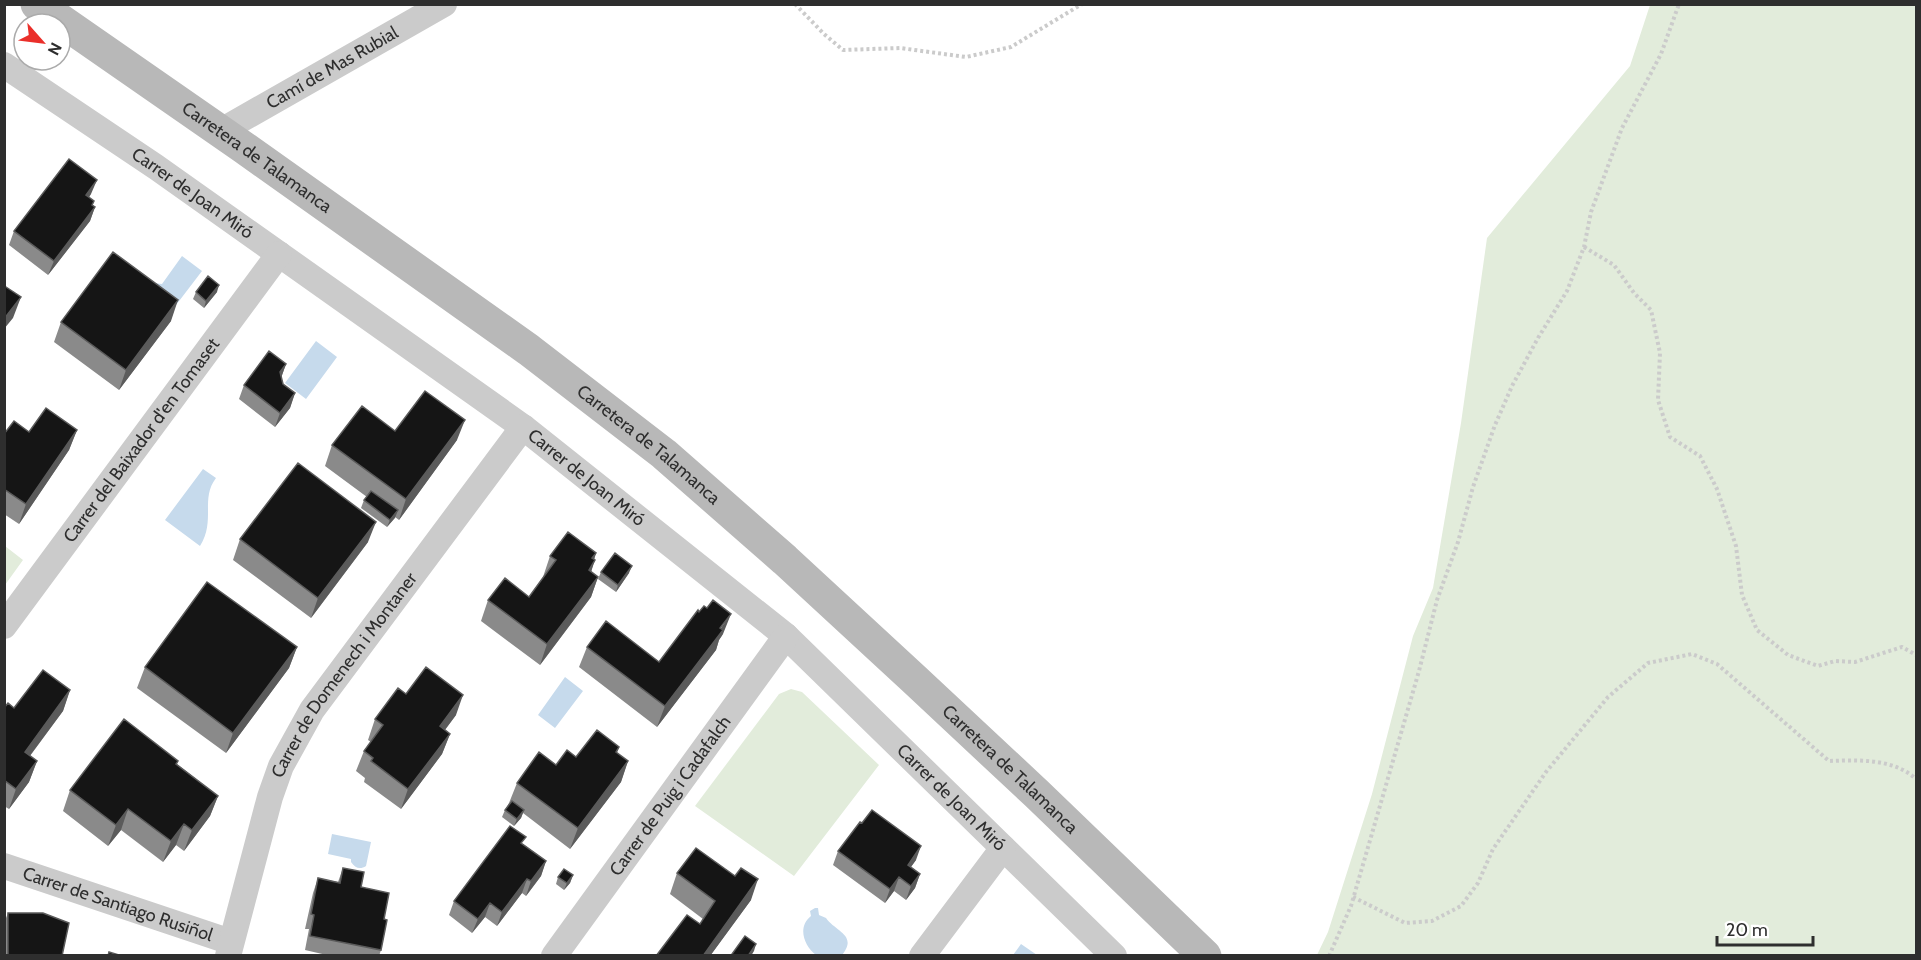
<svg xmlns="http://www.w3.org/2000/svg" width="1921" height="960" font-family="Cabin,sans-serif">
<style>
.green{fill:#e2ecdb}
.water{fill:#c6daec}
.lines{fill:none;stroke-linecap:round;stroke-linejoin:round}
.path{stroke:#cbcbcb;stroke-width:4;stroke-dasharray:3 3;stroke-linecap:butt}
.street{stroke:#cbcbcb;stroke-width:26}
.secondary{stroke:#b8b8b8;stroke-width:33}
.wall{fill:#8a8a8a}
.shaded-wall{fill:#5b5b5b}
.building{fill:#151515;stroke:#5b5b5b;stroke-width:1.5}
.labels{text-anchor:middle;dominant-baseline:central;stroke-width:6;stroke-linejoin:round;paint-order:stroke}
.street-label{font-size:18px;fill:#2e2e2e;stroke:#fff}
</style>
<rect width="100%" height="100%" fill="#fff"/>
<path class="green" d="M1650,5H1916V955H1317L1328,932L1372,794L1413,636L1433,588L1461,423L1487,238L1630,66Z
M5,546L23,560L5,585H4Z
M791,689L802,692L879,765L794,876L695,806L779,694Z"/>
<path class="water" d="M182,256L202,271L173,309L154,283L162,284Z
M316,341L337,357L306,399L285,383Z
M203,469L216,478C200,499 216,520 200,546L165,520Z
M565,677L583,691L555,728L538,715Z
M332,834L371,842L366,866C360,870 355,868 351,862V859L328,854Z
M815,908H818L819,915L826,918C836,932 858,935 842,955H816C804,946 797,927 811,916L810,911Z
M1021,944L1037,955H1013Z"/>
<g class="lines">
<path class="path" d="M795,4L824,34L843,50L900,48L966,57L1011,47L1082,4
M1584,247L1614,265L1634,293L1651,310L1660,353L1658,400L1670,437L1700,456L1717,489L1736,546L1742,595L1757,630L1788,655L1818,666L1835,661L1855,662L1902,647L1916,655
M1353,897L1405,923L1432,921L1461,906L1478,883L1493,849L1546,772L1608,697L1648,663L1692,654L1717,664L1829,761C1858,760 1893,758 1916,779
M1329,956L1351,906L1419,671L1437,600L1458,542L1473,487L1495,425L1512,386L1538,338L1567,291L1584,247L1591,212L1622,128L1661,54L1679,4"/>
<g class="street">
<path id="s1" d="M4,65L156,167L523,427L786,636L1114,956"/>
<path id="s2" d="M221,131L444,4"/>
<path id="s3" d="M4,626L279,254"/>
<path id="s4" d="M4,866L231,942"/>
<path id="s5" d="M228,956L270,797L281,766L312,710L523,427"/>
<path id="s6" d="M554,956L786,636"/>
<path d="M922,956L1003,848"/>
</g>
<path class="secondary" id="s7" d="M37,4L243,147L529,350L664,454L785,560L915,680L1037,794L1205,956"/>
</g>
<path class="wall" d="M91,194L89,197L93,205L95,207L90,221L48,275L9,245L14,231Z
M196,292H217L204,308L193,299Z
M171,321L119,390L54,342L61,322Z
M286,364L281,378L283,384L295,393L290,408L275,427L239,399L244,385Z
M77,430L69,450L19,524L4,514V434Z
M395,431L457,440L399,520L395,517L387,527L361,508L364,500L367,497L325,466L332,445Z
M240,539L368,542L311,618L233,560Z
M596,553L591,572L598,577L591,597L540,665L481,621L488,600L529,597L543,577L550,556Z
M601,572L629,573L616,592L598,579Z
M723,634L719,640L716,650L657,727L579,667L587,647L659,662Z
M297,647L289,668L226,753L137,688L145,667Z
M70,690L63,711L30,756L37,761L29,782L9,809L4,806V708H14Z
M406,694L456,715L445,730L450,734L442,754L401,809L364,782L365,778L356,771L364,751L371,742L368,740L375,719Z
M619,747L617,753L628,761L621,782L570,849L523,813L521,818L514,826L502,817L505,810L509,803L517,783L556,765L576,757Z
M178,761L177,764L218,796L210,816L184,851L176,845L163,862L121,830L108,846L63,811L70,790Z
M523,844L546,861L541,876L526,896L522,893L497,926L485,917L472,933L449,915L454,901Z
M838,851L916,860L911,867L920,874L915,888L906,900L894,891L885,903L833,865Z
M343,868L361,887L384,919L381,950L379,956H331L305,950L309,929H305L313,893L318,878L338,882Z
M677,873L751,900L710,956H656L700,924L703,919L670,894Z
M573,875L570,883L564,890L556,884L558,877Z
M8,913L62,956H4V923Z"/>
<path class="shaded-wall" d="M97,180L91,194L81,209L86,195Z
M94,201L90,213L95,207L90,221L48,275L54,261Z
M219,285L217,292L204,308L206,301Z
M21,297L13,318L4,329V319Z
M178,300L171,321L119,390L126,370Z
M286,364L281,378L280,372Z
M295,393L290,408L275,427L280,413Z
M465,420L457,440L399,520L406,499Z
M77,430L69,450L19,524L26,504Z
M398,510L395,518L387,527L390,520Z
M376,522L368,542L311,618L318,598Z
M596,553L592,565L595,560L588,581L581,590L592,558Z
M632,566L629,573L616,592L618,585Z
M598,577L591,597L540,665L547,644Z
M731,614L723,634L719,640L716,650L657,727L665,706Z
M297,647L289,668L226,753L233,733Z
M70,690L63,711L17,773L25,752Z
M463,695L456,715L432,747L440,726Z
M450,734L442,754L401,809L408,789Z
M37,761L29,782L9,809L16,789Z
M628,761L621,782L570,849L578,828Z
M218,796L210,816L184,851L192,830Z
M128,809L121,830L108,846L116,825Z
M524,810L521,818L514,826L517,819Z
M184,824L176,845L163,862L171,841Z
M921,846L916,860L902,879L908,865Z
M546,861L541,876L526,896L531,881Z
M920,874L915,888L906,900L911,886Z
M573,875L570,883L564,890L567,883Z
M899,877L894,891L885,903L890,889Z
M527,879L522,893L497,926L502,912Z
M758,879L751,900L710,956H703Z
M490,903L485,917L472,933L478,919Z
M756,944L754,951L751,956H748Z"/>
<path class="building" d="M69,159L97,180L86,195L94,201L92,205L95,207L54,261L14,231Z
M113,252L178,300L126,370L61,322Z
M208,276L219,285L206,301L196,292Z
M6,287L21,297L4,319V289Z
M269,351L286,364L280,372L283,384L295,393L280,413L244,385Z
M425,391L465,420L406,499L332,445L362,406L395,431Z
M46,408L77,430L26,504L4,489V434L14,421L29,432Z
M298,463L376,522L318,598L240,539Z
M371,491L398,510L390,520L364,500Z
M568,532L596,553L592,558L595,560L589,570L598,577L547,644L488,600L505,578L529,597L556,560L550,556Z
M615,553L632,566L618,585L601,572Z
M207,582L297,647L233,733L145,667Z
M713,600L731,614L720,628L723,630L665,706L587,647L606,621L659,662L698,610L699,612L704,606L707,608Z
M426,667L463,695L440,726L450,734L408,789L371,761L373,758L364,751L383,725L375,719L398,688L406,694Z
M43,670L70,690L25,752L37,761L16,789L4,780V708L8,703L14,708Z
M124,719L178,761L176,764L218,796L192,830L184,824L171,841L128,809L116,825L70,790Z
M597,730L619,747L616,752L628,761L578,828L517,783L539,752L556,765L567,750L576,757Z
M512,801L524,810L517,819L505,810Z
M872,810L921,846L908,865L920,874L911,886L899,877L890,889L838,851L860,822L862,823Z
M510,826L526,837L521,843L546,861L531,881L527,879L502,912L490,903L478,919L454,901Z
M696,848L735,876L741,868L758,879L703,956H656L687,915L700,924L715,901L677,873Z
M343,868L364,872L361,887L389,893L384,919L387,920L381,950L310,936L314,915L311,914L318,878L340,883Z
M564,869L573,875L567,883L558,877Z
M8,913H43L69,923L62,956H8Z
M745,936L756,944L748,956H733L732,954Z
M109,952L122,956H108Z"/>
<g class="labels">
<g class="street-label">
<text stroke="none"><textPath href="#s2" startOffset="128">Camí de Mas Rubial</textPath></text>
<text stroke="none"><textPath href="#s7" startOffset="268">Carretera de Talamanca</textPath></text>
<text stroke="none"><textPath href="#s1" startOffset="228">Carrer de Joan Miró</textPath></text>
<text stroke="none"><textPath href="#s3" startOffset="231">Carrer del Baixador d'en Tomaset</textPath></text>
<text stroke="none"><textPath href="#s7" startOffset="754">Carretera de Talamanca</textPath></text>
<text stroke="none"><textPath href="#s1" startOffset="714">Carrer de Joan Miró</textPath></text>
<text stroke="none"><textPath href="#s5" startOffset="308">Carrer de Domenech i Montaner</textPath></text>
<text stroke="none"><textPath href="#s7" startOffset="1240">Carretera de Talamanca</textPath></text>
<text stroke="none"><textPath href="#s6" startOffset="198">Carrer de Puig i Cadafalch</textPath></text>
<text stroke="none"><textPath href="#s1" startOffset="1200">Carrer de Joan Miró</textPath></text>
<text stroke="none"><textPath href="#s4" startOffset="120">Carrer de Santiago Rusiñol</textPath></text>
</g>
</g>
<rect width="1921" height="960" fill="none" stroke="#2e2e2e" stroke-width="12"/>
<g transform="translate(42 42) rotate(118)"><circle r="28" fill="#ffffff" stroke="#ababab" stroke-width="1.5"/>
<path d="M0-4.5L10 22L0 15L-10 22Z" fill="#ea2f2a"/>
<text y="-9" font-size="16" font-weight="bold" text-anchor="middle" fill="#2e2e2e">N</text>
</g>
<path d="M1717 936v9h96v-9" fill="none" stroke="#2e2e2e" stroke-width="3"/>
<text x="1726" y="936" font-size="18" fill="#2e2e2e" stroke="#ffffff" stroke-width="4.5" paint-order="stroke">20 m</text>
</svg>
